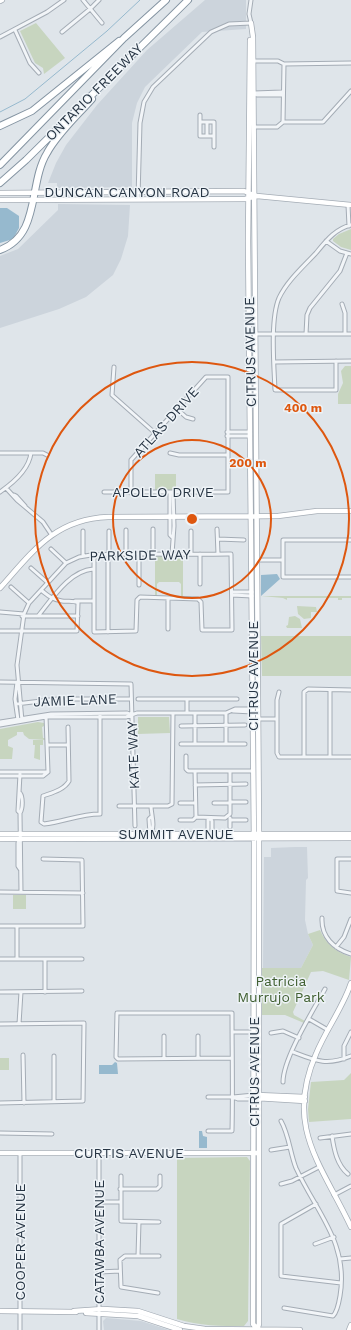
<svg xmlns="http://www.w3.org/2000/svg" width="351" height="1330" font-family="'Work Sans',sans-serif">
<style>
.built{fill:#ccd4dc}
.green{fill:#c7d5bf}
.water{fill:#96b9ce}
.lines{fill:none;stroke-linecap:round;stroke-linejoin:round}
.stream{stroke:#96b9ce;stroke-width:1}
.street-casing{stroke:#a4acb5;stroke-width:5}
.secondary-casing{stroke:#a4acb5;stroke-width:6}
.highway-casing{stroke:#8494a2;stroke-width:8}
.street{stroke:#f2f5f8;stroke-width:3}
.secondary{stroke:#fff;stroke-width:4.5}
.highway{stroke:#fff;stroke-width:6}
.ring{fill:none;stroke:#de570f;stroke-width:2}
.labels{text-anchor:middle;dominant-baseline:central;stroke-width:3;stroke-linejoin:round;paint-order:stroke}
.street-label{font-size:14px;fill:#263443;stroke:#eef3f7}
.park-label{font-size:14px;fill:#416032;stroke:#eef3f7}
.centre{fill:#de570f;stroke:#eef3f7;stroke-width:2}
.ring-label{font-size:12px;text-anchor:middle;font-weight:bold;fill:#de570f;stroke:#eef3f7;stroke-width:3;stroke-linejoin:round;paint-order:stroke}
</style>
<rect width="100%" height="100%" fill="#dfe5ea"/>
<path class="built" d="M205,0H246V29L202,32L145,87L137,103L132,123V187L57,188V183H48L56,163L66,145L97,105L147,50Z
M58,204L130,205L128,236L121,259L113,275L86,297L59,309L0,328V256L18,249L58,210Z
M295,847H307L308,878L306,880L305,920L308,934L313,945L301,968H263L264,857H271V848Z
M106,1318L141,1321L169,1330H104L103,1321Z"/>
<path class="green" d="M36,23L65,58L44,74L43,68L35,63L20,31Z
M351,229V250L341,247L333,241V239L339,234Z
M345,366H351V404H338V394L343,383L341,371Z
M155,474H176V490H155Z
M155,556H183V596H181V584L179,582H159L157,584V596L155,595Z
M261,596H351V598H342V600H338V598H287V600L283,598Z
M297,606L316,607L317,612H311V618L304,619L298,614Z
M295,616L300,619L302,628H287L286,626L288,625L289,617Z
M261,636H351V676H262Z
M138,717H169L170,733L138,734Z
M44,723V726L42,727L43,738H45L46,740L29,739L24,735L23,732H17V735L8,740V746L13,748L12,759H0V729L38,722Z
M33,740H43V745H40V760L34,758L35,745H33Z
M13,895H26V909H13Z
M320,930C326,944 336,952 351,957L349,980L323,971L311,972L293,1012L294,1015L305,1021L304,1023L285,1015H261V968H301L313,945L308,934Z
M0,1058H9V1070H0Z
M351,1073V1119L309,1122L308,1109L311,1082L344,1080Z
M247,1157L250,1161L248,1321L244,1326C221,1326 199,1326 177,1319V1158Z"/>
<path class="water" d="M0,208H7L19,216V228L13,239L0,243Z
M277,574L280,579L261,596V575Z
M115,1062L117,1063L118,1074H99V1065H112Z
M199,1131H202L203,1136L207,1137V1148H199Z"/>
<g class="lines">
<path class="stream" d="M0,112L25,99L107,31L140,0"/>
<g class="street-casing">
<path id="street" d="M83,0L102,23
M15,30L30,63L39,73
M62,32L90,9L99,0
M0,37L47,12L64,0
M252,61H278L284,64
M284,64L351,63
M253,93L257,95H282
M253,93L282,92
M200,115V136H214
M200,122H214V147
M283,122H323L351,91
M283,122L284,64
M254,127H277L283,122
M207,136V122
M138,198L140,123L144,102L153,87L211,32L229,24L251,23L249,14L251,0
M348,205L349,226
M326,241L340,251L351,254
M342,304L345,313V334
M255,334H351
M306,334L307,315L310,308L340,271L347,253
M336,361V390H275C274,366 270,319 279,298C287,281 303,267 316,253C326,241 335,229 351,225
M275,362L351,361
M114,367L112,395L155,433
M177,409L186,417L193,419
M227,432H250
M227,436H250
M0,453H43L47,455
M170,453L179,455H227
M6,488L17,500L43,522L51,534
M0,492C13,483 29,470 31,453
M104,492H228V377H206L131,460V493
M170,492V535L172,537
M14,495L16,496L25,506
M153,529V554
M217,529L218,554
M126,530V555
M83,531V556
M191,531V554
M218,539L244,540
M351,540H283V577H351
M51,549L66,563
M172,554L174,526L173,492
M108,555V632
M109,555V531
M257,560H283
M31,568L48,583
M200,584V554
M139,585V555
M11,587L29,603
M232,592H252
M232,595L252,596
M168,599V629
M75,601H94
M0,612L24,614
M22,616H78
M38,616C52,599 69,571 93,569
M0,631H77L78,603C73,600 67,602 62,601C53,600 47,595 41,590
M0,682L131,684L135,826
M17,682L15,699L18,720
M279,692L277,700V753L279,757H351
M138,699H237
M187,699V713
M16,704L58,699H131
M233,711L253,712
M226,713V744
M46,716L48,772
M258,719H277
M22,721L17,665L24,614L29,603L66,563L79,557L91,555C136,553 182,555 228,554H231L232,630H202L201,602L198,599L140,597L137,600L136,631L94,632V555
M0,722L51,714L127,713L132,715
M0,725L46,717H126L137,713H226L235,709H253
M181,726L245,725
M68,727L69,781C64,790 51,793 43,796L41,822L44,824C63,822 80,814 100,814V714
M181,744H245
M195,744V713
M48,745H68
M186,756V769L188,771H253
M304,757V692L308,689L351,690
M330,757V690
M195,771L196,817L225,818L230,814V771
M0,772H48
M20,774L18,811L20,813
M0,776H43L48,772
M195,785L246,784
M20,793C23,797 23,808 20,813L21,892
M230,802H246
M180,803H195
M214,803H230
M119,806H168L172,804L173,713
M210,818L212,821V834
M230,818V827
M180,820H193L196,817
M231,820H246
M150,834C156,826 151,815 151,806
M150,834L149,819L151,817
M208,834V820L210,818
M351,859H337V891L351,893
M20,869L18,866V843L20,838
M0,892L83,893
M322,918C321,937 334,949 351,954
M0,926H83L82,860L43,859
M17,926V959
M336,947L344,937L351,919
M0,959H82
M45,959V992
M0,992L82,991
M309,1019L328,1030
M0,1024L84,1023L83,1101L0,1103
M19,1024L21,992
M232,1032H254
M271,1033L283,1031L299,1038
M198,1036V1058
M293,1052C316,1061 327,1066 351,1056
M23,1055L24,1103
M54,1056V1101
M164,1058V1036
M344,1059V1046L351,1032
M283,1082C283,1058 313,1011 325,989
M254,1095L233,1097L238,1099H254
M208,1097H233
M281,1121C289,1135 290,1153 296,1168C316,1212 349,1243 340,1296C339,1302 337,1312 333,1316L284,1308
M208,1131H232C233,1091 232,1052 232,1013H117L116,1057L118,1059L232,1058
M0,1133L52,1134
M332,1136C334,1150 337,1165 348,1174
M320,1138L351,1134
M271,1150L290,1147
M121,1176V1221L159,1222
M281,1184L292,1181L319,1167
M120,1189H157L160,1186V1176
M334,1195L351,1186
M99,1202H120
M316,1204L281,1224V1276L341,1283
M315,1244L334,1237
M138,1256L139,1222
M340,1259L351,1258
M99,1272L120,1271
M158,1293L121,1287L120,1260L125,1256H159
M20,1330V1153
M99,1330V1153"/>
</g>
<g class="secondary-casing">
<path id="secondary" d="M0,1L2,0
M251,23L253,37L259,829V1324L257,1330
M250,40L248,241L254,843L253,1312V1324L257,1329
M0,193L244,191L251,194
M0,200L245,199L257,196L351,205
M0,588C33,551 55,519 108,517L278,516L317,511H351
M0,834H351
M0,839L351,838
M351,983C343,1008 326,1029 316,1054C284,1127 322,1165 351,1227
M257,1095L305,1097
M256,1098L305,1101
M0,1153H257
M0,1311L76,1312
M74,1311L103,1309L138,1311L184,1326L205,1329L300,1330
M86,1313L138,1316L180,1330
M349,1330L351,1325"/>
</g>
<g class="highway-casing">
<path id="highway" d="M0,126L32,111L119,41
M0,165L124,38L166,0
M0,183L26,160L188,0
M0,250C41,235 28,184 47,153C58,133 77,116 92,99"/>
</g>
<use href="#street" class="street"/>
<use href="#secondary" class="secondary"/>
<use href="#highway" class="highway"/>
</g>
<g class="ring">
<circle cx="192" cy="519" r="79"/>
<circle cx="192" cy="519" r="157"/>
</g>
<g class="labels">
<g class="street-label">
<text transform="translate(94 92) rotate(-45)">ONTARIO FREEWAY</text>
<text x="127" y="192">DUNCAN CANYON ROAD</text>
<text transform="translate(250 352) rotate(-91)">CITRUS AVENUE</text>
<text transform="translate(166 422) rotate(-48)">ATLAS DRIVE</text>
<text x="163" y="492">APOLLO DRIVE</text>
<text transform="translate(140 555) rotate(-1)">PARKSIDE WAY</text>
<text transform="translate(253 676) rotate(-90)">CITRUS AVENUE</text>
<text transform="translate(75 700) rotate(-2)">JAMIE LANE</text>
<text transform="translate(133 755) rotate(-92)">KATE WAY</text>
<text x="176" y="834">SUMMIT AVENUE</text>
<text transform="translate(254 1072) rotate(-90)">CITRUS AVENUE</text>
<text x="129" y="1153">CURTIS AVENUE</text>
<text transform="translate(20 1242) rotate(-90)">COOPER AVENUE</text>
<text transform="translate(99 1242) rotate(-90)">CATAWBA AVENUE</text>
</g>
<g class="park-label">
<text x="281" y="981">Patricia<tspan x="281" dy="16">Murrujo Park</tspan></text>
</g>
</g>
<circle cx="192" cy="519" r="6" class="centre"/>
<g class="ring-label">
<text x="303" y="412">400 m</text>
<text x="248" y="467">200 m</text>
</g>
</svg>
